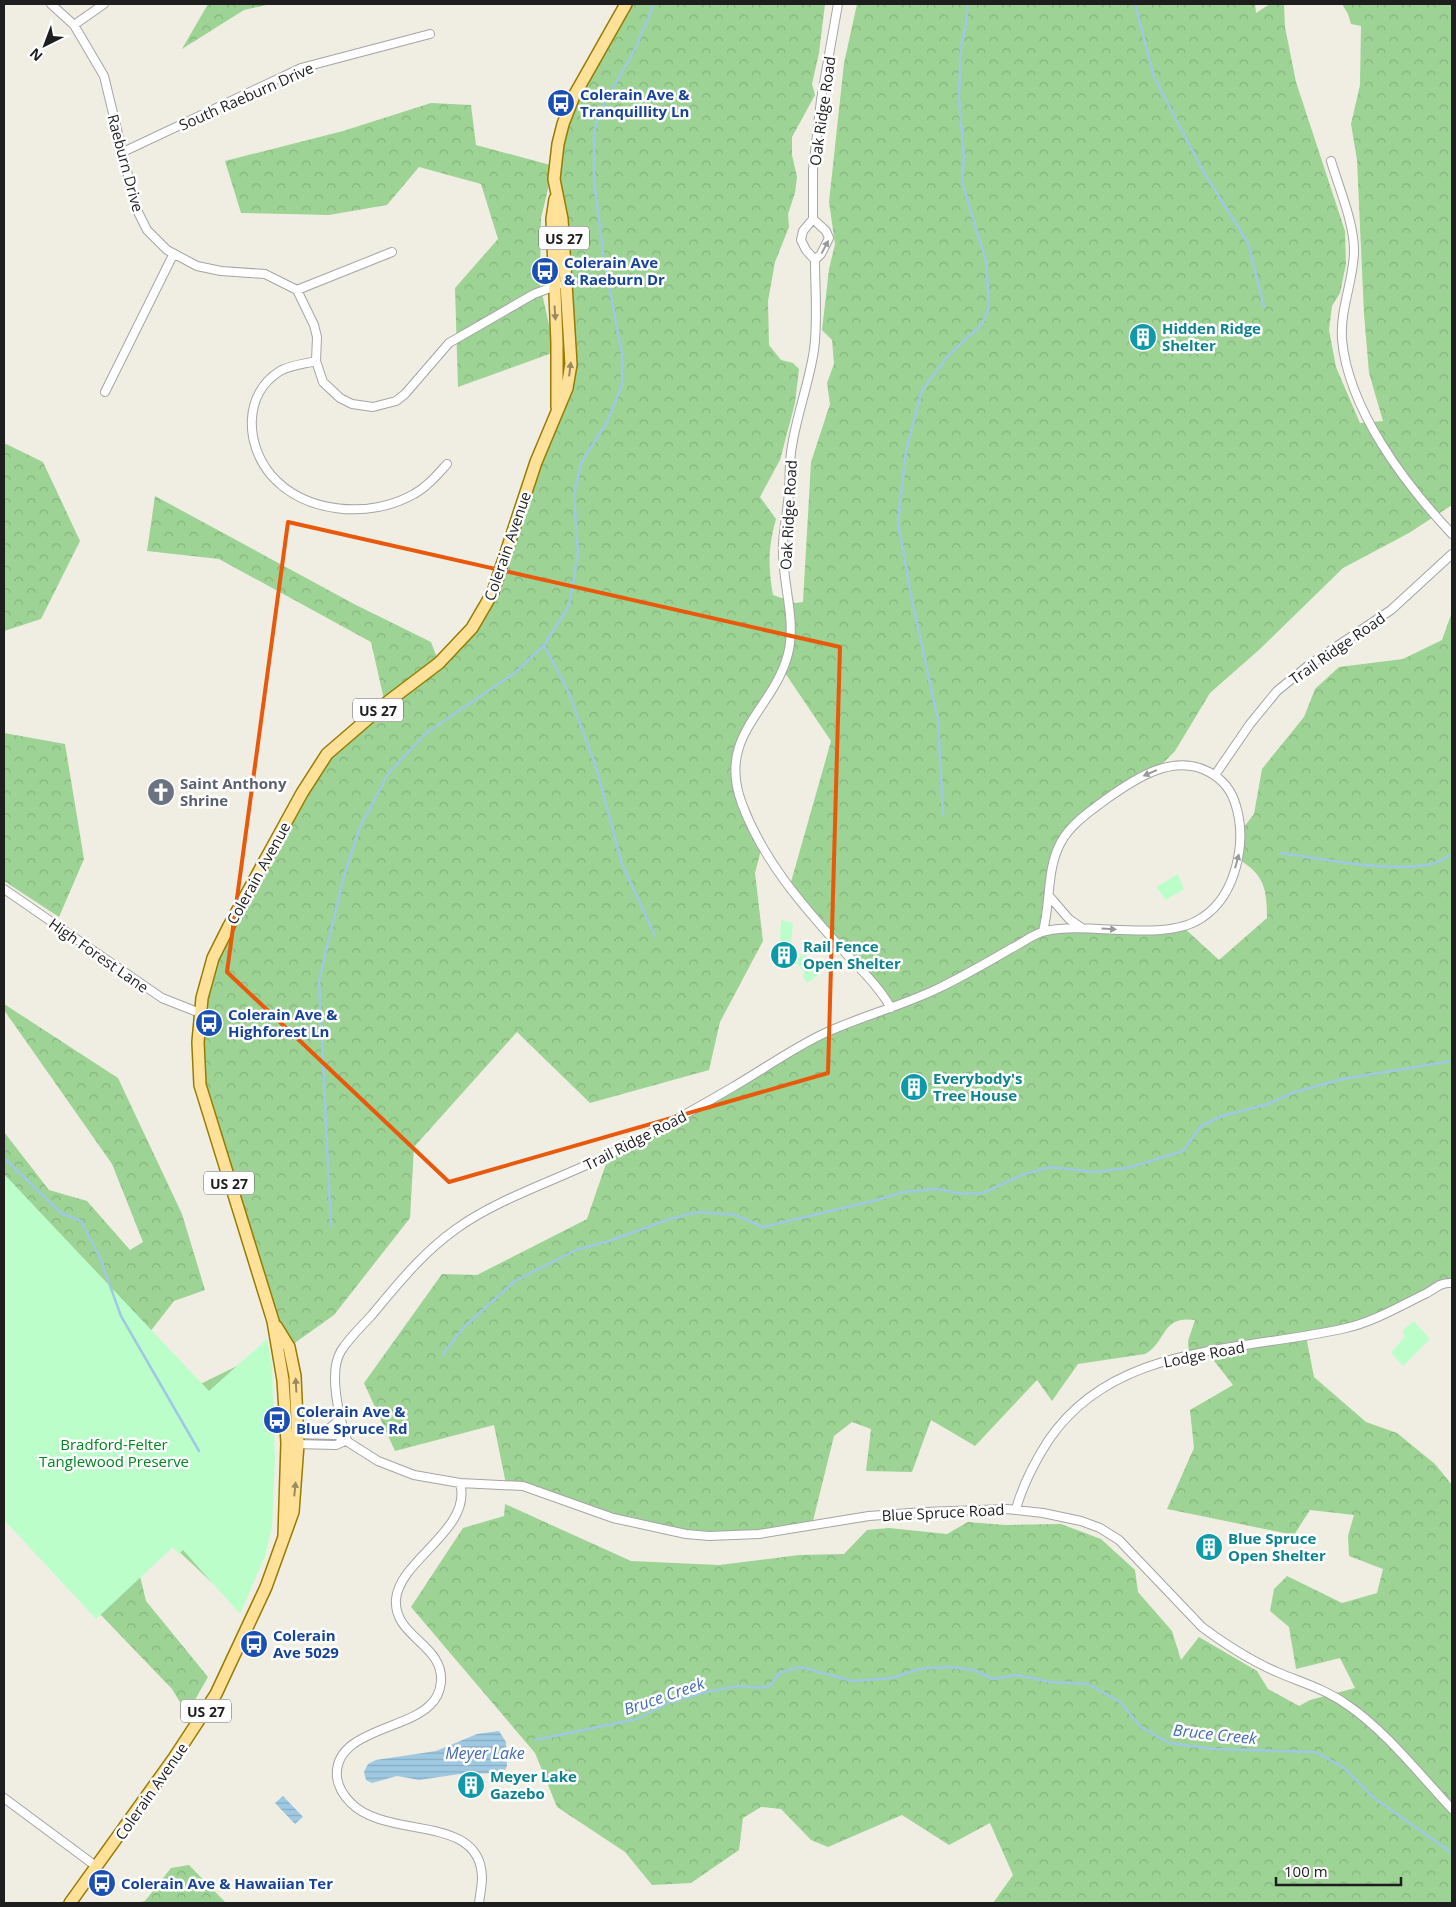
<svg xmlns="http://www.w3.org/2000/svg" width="1456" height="1907" font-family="'Open Sans',sans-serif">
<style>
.forest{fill:url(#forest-crowns)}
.park{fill:#bcfeca}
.water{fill:url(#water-rules)}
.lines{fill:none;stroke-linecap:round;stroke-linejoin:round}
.stream{stroke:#9fc9e2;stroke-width:2.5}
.minor-casing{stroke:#a5a5a5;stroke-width:10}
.primary-casing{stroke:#987b00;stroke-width:14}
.minor{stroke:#fff;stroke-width:8}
.primary{stroke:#ffe199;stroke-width:11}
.oneway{fill:#9a9a9a}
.oneway2{fill:#9a8962}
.marked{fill:none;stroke:#e8590c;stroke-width:4;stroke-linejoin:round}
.labels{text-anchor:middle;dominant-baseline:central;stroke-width:5;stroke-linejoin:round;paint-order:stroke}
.shield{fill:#fff;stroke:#626262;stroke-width:1}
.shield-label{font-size:14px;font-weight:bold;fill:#1e1e1e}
.transit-label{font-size:15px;font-weight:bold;fill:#164399;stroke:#fff;text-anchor:start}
.street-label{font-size:15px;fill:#1e1e1e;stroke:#fff}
.culture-label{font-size:15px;font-weight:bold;fill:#0d838f;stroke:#fff;text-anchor:start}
.worship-label{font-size:15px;font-weight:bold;fill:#5b616d;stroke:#fff;text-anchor:start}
.park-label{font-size:15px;fill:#01871f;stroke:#fff}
.water-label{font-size:16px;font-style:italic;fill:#416bb7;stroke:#fff}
</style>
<defs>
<pattern id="forest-crowns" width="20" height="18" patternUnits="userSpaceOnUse" patternTransform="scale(1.25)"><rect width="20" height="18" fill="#9dd394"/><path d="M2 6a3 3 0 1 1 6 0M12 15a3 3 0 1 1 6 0" fill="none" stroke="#87b57f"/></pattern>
<pattern id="water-rules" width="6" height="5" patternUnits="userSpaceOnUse" patternTransform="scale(1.25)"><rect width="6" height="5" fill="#9fc9e2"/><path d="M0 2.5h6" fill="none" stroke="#88acc1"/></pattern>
</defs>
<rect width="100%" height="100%" fill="#f0eee3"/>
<path class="forest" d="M208,4H271L244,10L182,49Z
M626,4H825L819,53L812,84L815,95L792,137V155L797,177L795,193L788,214L789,227L775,262L768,301L769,345L781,360L793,363L799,369L795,403L780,460L760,497L776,519C768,548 768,566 773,595L796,603L803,602L811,462L830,404L827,383L834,364L832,340L822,330L829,269L835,244L829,202L844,63L857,4H1255L1256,13L1270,4H1284L1285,27L1296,82L1345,231L1346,264L1340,293L1332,306L1329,330L1336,367L1360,423L1383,421L1369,373L1364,314L1357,160L1351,124L1360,85L1361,26L1351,24L1348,14L1342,4H1452V505L1409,533L1343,568L1260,649L1210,693L1175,751L1155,771L1092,810L1060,844L1043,930H1123L1182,926L1219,960L1267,918C1267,889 1264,874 1238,859L1240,832L1254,814L1262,769L1304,717L1315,689L1339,667L1403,659L1442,640L1452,612V1283L1359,1324L1306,1336L1314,1377L1366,1422L1397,1433L1435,1464L1452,1485V1903H993L1013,1875L990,1823L949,1845L902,1815L828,1847L811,1840L781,1809L761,1807L743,1818L739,1850L691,1883L652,1885L625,1852L557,1807L535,1753L411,1607L463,1528L504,1516L505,1504L631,1561L719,1565L799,1555L844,1554L867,1530L889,1528L947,1534L968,1522L1005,1525L1061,1524L1101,1539L1135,1570L1138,1592L1172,1631L1181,1660L1199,1637L1257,1671L1268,1689L1299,1706L1310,1700L1355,1688L1340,1658L1296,1669L1289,1627L1270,1611L1274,1589L1287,1576L1342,1603L1377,1593L1383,1569L1349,1556L1348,1536L1354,1515L1310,1510L1294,1535L1167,1509L1194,1448L1190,1410L1233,1385L1207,1352L1189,1355L1188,1341L1195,1320C1161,1315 1167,1342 1145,1354L1078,1364L1052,1401L1037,1380L975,1446L931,1420L912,1472L866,1471L871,1429L852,1422L834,1436L812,1525L725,1537L643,1526L506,1484L494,1425L395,1451L364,1383L442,1274L477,1275L587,1219L609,1155L802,1045L891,1008L789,889L831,741L783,670L740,744L738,787L762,846L755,873L763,941L720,1022L709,1070L590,1103L517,1032L414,1147L410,1218L334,1315L289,1347L273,1321L198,1061L213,958L317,769L385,704L371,642L219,559L147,551L155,496L354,604L431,642L439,663L485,609L567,388L553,169L541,218L540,284L555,352L458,387L455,288L498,239L481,184L419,167L387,205L329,215L241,213L225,161L343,131L431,103L471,105L476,145L554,166L563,124Z
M4,443L43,462L80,541L41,619L4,631Z
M4,733L65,744L84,859L59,917L4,881Z
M4,1004L118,1078L182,1214L205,1290L174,1301L139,1346L180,1394L243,1363L235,1604L173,1546L140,1576L146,1601L208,1677L187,1714L172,1689L4,1514V1132L49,1190L87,1201L130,1250L143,1242L112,1164L4,1010Z
M189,1865L226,1903H135L145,1901L171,1868Z"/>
<path class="park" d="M1178,874L1184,889L1166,900L1156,887Z
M781,920L793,923L791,945L780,944Z
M804,953L820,974L807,983L803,976L804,971L795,962Z
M4,1174L209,1391L267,1339L272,1364L275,1460L272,1527L265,1556L240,1614L183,1550L179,1554L173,1547L96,1619L4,1520Z
M1414,1321L1430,1339L1403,1366L1391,1353L1405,1336L1402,1331Z"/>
<path class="water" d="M499,1731L506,1742L507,1766L505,1770L497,1773L460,1774L419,1780L397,1776L372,1783L366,1780L364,1772L368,1764L376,1760L436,1751L477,1734Z
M283,1796L303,1817L295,1824L275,1803Z"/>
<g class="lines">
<path class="stream" d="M1135,4L1154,77L1203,171L1248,243L1264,307
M544,645L568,691L596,767L622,864L655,936
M943,815L938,720L913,605L898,523L906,451L922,390L948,356L982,324L989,308L986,261L962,182L964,158L959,98L961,47L966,24L967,4
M1281,853C1319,859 1399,874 1435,863C1441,861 1447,857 1452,854
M4,1158L61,1213L81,1221L100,1258L121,1316L199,1451
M331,1227L319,981L344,876L360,827L388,774L425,734L516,672L544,645L569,606L578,554L574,495L581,463L607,422L622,385V353L604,261L594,180V133L599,113L636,47L654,4
M443,1354L464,1327L515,1281L576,1250L609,1241L670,1219L697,1212L735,1215L763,1227L877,1200L903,1192L937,1189L963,1194L983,1193L1022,1175L1050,1167L1094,1172L1127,1168L1183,1151L1201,1126L1222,1116L1268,1104L1295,1092L1343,1079L1452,1061
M535,1740L637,1719L668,1703L702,1693L738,1686L762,1688L772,1684L779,1673L800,1667L852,1681L893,1678L919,1669L949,1667L974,1670L993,1679L1017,1675L1051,1682L1088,1684L1120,1702L1141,1727L1169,1743L1213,1749L1315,1752L1343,1767L1374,1798L1452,1853"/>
<g class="minor-casing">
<path id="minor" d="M51,4L74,25L104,76L136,208L147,230L167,250L197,266L221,271L265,274L297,290L314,325L317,337L316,361L323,382L340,398L352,404L373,407L396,401L405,394L449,343L534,294L558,285
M74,25L104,4
M123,152L301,68L430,34
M1331,161C1339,188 1355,225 1354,253C1353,282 1340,309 1342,339C1348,409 1405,484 1452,534
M813,219L826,231L829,238L821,254L815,260L806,250L801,240L803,231L813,219V169L821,100L838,4
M815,260C815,291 818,320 814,350C809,383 797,414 792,446C789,461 790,476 789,491C788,509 784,526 783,544C781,581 797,618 788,654C773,711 716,735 742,804C763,860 802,905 841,948C859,968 878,985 891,1008
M297,290L392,252
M316,361C304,364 290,365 280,371C243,394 245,444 271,475C305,514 370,519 414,494C427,487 437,475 447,464
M105,392L173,255
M1215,775L1250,724L1277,691L1309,665L1391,610L1452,554
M4,889L162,998L200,1013
M1050,897L1069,919L1082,928
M294,1434L337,1435L378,1461L414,1475L460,1483L523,1486L613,1518L686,1534L709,1536L759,1534L869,1516L924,1512L1007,1509L1043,1513L1081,1521L1100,1528L1119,1540L1202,1627C1225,1644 1249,1660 1277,1672C1300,1682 1325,1689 1346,1704C1384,1729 1420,1775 1452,1809
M323,1434L340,1419
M347,1440C339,1417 328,1372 341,1351C349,1338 361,1327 371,1316C397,1285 422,1253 456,1229C497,1199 559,1179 606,1156C649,1135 692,1111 733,1087C764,1069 793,1048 825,1033C862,1016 902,1006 939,988C964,976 988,962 1012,948C1023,943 1034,933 1046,931C1090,921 1166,944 1203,917C1236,895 1247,842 1236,806C1232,791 1222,779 1209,772C1173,752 1133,780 1105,800C1089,812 1071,824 1061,842C1046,869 1051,902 1043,931
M295,1444L336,1445L347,1440
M460,1483C473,1529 400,1559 396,1599C393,1637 444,1644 441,1682C440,1691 437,1699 430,1705C406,1730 333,1731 337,1777C338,1787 343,1795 351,1803C387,1840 480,1813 482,1877C482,1886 480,1895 479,1903
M1016,1509C1023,1484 1034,1463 1048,1441C1114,1342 1243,1352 1346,1328C1373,1322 1400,1306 1425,1294C1435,1289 1440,1282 1452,1283
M4,1798L97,1867"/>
</g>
<g class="primary-casing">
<path id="primary" d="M555,199L552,219L557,343V407
M284,1536L287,1443L283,1380L273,1321L200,1085L198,1042L202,998L213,958L229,926L302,793L327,754L385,704L439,663L472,628L493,592L536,462L567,388L571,364L562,219L554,179L558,144L563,124L574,96L626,4
M70,1903L174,1758L216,1694L266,1587L293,1512L298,1444L295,1376L289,1347L276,1326"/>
</g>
<use href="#minor" class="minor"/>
<use href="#primary" class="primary"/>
</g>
<defs><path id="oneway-solid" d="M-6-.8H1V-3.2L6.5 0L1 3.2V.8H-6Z" transform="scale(1.25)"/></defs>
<g class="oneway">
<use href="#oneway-solid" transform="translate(825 247) rotate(-62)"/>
<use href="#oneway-solid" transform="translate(1150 773) rotate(157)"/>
<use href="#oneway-solid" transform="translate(1237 861) rotate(-75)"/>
<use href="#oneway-solid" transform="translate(1109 929) rotate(3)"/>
</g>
<g class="oneway2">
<use href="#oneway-solid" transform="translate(555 313) rotate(86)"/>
<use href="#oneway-solid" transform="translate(570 369) rotate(-83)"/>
<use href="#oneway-solid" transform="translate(296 1385) rotate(-93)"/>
<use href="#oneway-solid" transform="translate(295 1489) rotate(-84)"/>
</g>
<path class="marked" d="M288,522L840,647L828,1073L449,1182L227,972Z"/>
<defs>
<g id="bus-disc" transform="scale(1.4375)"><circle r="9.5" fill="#1a4fb4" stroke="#fff"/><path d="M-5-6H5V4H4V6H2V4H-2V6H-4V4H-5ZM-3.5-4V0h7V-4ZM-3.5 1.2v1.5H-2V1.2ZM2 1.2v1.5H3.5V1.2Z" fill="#fff"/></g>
<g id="building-disc" transform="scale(1.4375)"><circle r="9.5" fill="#0f9aa8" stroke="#fff"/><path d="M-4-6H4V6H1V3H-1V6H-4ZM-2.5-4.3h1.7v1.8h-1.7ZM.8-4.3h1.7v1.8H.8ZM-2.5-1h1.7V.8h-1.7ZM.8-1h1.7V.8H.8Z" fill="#fff"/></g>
<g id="church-disc" transform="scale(1.4375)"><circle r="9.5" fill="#6b7280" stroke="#fff"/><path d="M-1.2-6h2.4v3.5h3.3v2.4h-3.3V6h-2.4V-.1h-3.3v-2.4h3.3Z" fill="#fff"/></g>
</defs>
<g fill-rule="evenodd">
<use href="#bus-disc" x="561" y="103"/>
<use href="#bus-disc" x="545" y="271"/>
<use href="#building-disc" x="1143" y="337"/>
<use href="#church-disc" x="161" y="792"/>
<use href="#building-disc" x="784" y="955"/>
<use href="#bus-disc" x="209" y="1023"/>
<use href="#building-disc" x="914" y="1087"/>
<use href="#bus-disc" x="277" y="1420"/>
<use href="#building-disc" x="1209" y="1547"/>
<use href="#bus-disc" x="254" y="1644"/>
<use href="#building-disc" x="471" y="1785"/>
<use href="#bus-disc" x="102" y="1883"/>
</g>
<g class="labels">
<g class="shield">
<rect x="539" y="226.5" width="50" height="23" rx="4"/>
<rect x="353" y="698.5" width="50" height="23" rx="4"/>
<rect x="204" y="1171.5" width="50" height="23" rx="4"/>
<rect x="181" y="1699.5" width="50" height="23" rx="4"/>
</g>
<g class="shield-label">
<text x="564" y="238">US 27</text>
<text x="378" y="710">US 27</text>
<text x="229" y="1183">US 27</text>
<text x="206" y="1711">US 27</text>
</g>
<g class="transit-label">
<text x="580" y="94">Colerain Ave &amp;<tspan x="580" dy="17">Tranquillity Ln</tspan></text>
<text x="564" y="262">Colerain Ave<tspan x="564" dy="17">&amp; Raeburn Dr</tspan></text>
<text x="228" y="1014">Colerain Ave &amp;<tspan x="228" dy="17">Highforest Ln</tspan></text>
<text x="296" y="1411">Colerain Ave &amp;<tspan x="296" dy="17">Blue Spruce Rd</tspan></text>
<text x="273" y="1635">Colerain<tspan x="273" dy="17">Ave 5029</tspan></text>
<text x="121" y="1883">Colerain Ave &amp; Hawaiian Ter</text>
</g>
<g class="street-label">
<text transform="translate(246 96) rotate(-24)">South Raeburn Drive</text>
<text transform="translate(822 111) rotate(-82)">Oak Ridge Road</text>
<text transform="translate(126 163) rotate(75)">Raeburn Drive</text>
<text transform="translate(788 515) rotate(-87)">Oak Ridge Road</text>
<text transform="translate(507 546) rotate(-71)">Colerain Avenue</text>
<text transform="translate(1337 648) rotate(-35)">Trail Ridge Road</text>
<text transform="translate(258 873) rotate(-61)">Colerain Avenue</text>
<text transform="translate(99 955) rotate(35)">High Forest Lane</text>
<text transform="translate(635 1140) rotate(-27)">Trail Ridge Road</text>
<text transform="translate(1204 1354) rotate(-11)">Lodge Road</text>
<text transform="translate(943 1512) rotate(-3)">Blue Spruce Road</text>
<text transform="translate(151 1791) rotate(-55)">Colerain Avenue</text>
</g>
<g class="culture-label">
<text x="1162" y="328">Hidden Ridge<tspan x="1162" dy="17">Shelter</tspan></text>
<text x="803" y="946">Rail Fence<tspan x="803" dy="17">Open Shelter</tspan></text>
<text x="933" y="1078">Everybody's<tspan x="933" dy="17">Tree House</tspan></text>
<text x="1228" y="1538">Blue Spruce<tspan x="1228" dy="17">Open Shelter</tspan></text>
<text x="490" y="1776">Meyer Lake<tspan x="490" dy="17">Gazebo</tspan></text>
</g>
<g class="worship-label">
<text x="180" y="783">Saint Anthony<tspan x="180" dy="17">Shrine</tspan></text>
</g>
<g class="park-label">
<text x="114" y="1444">Bradford-Felter<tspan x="114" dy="17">Tanglewood Preserve</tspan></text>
</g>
<g class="water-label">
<text transform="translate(664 1696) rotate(-19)">Bruce Creek</text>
<text transform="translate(1215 1734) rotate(6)">Bruce Creek</text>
<text x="485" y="1753">Meyer Lake</text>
</g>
</g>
<rect width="1456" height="1907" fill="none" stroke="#1e1e1e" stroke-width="10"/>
<g transform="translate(45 45) rotate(222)" stroke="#ffffff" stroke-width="4" paint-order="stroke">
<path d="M0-4L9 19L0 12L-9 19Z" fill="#1e1e1e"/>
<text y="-8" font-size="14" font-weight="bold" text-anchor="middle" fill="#1e1e1e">N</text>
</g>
<path d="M1276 1877v8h125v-8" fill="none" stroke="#1e1e1e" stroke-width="2.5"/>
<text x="1284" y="1877" font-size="15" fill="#1e1e1e" stroke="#ffffff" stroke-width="4" paint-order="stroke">100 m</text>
</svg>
